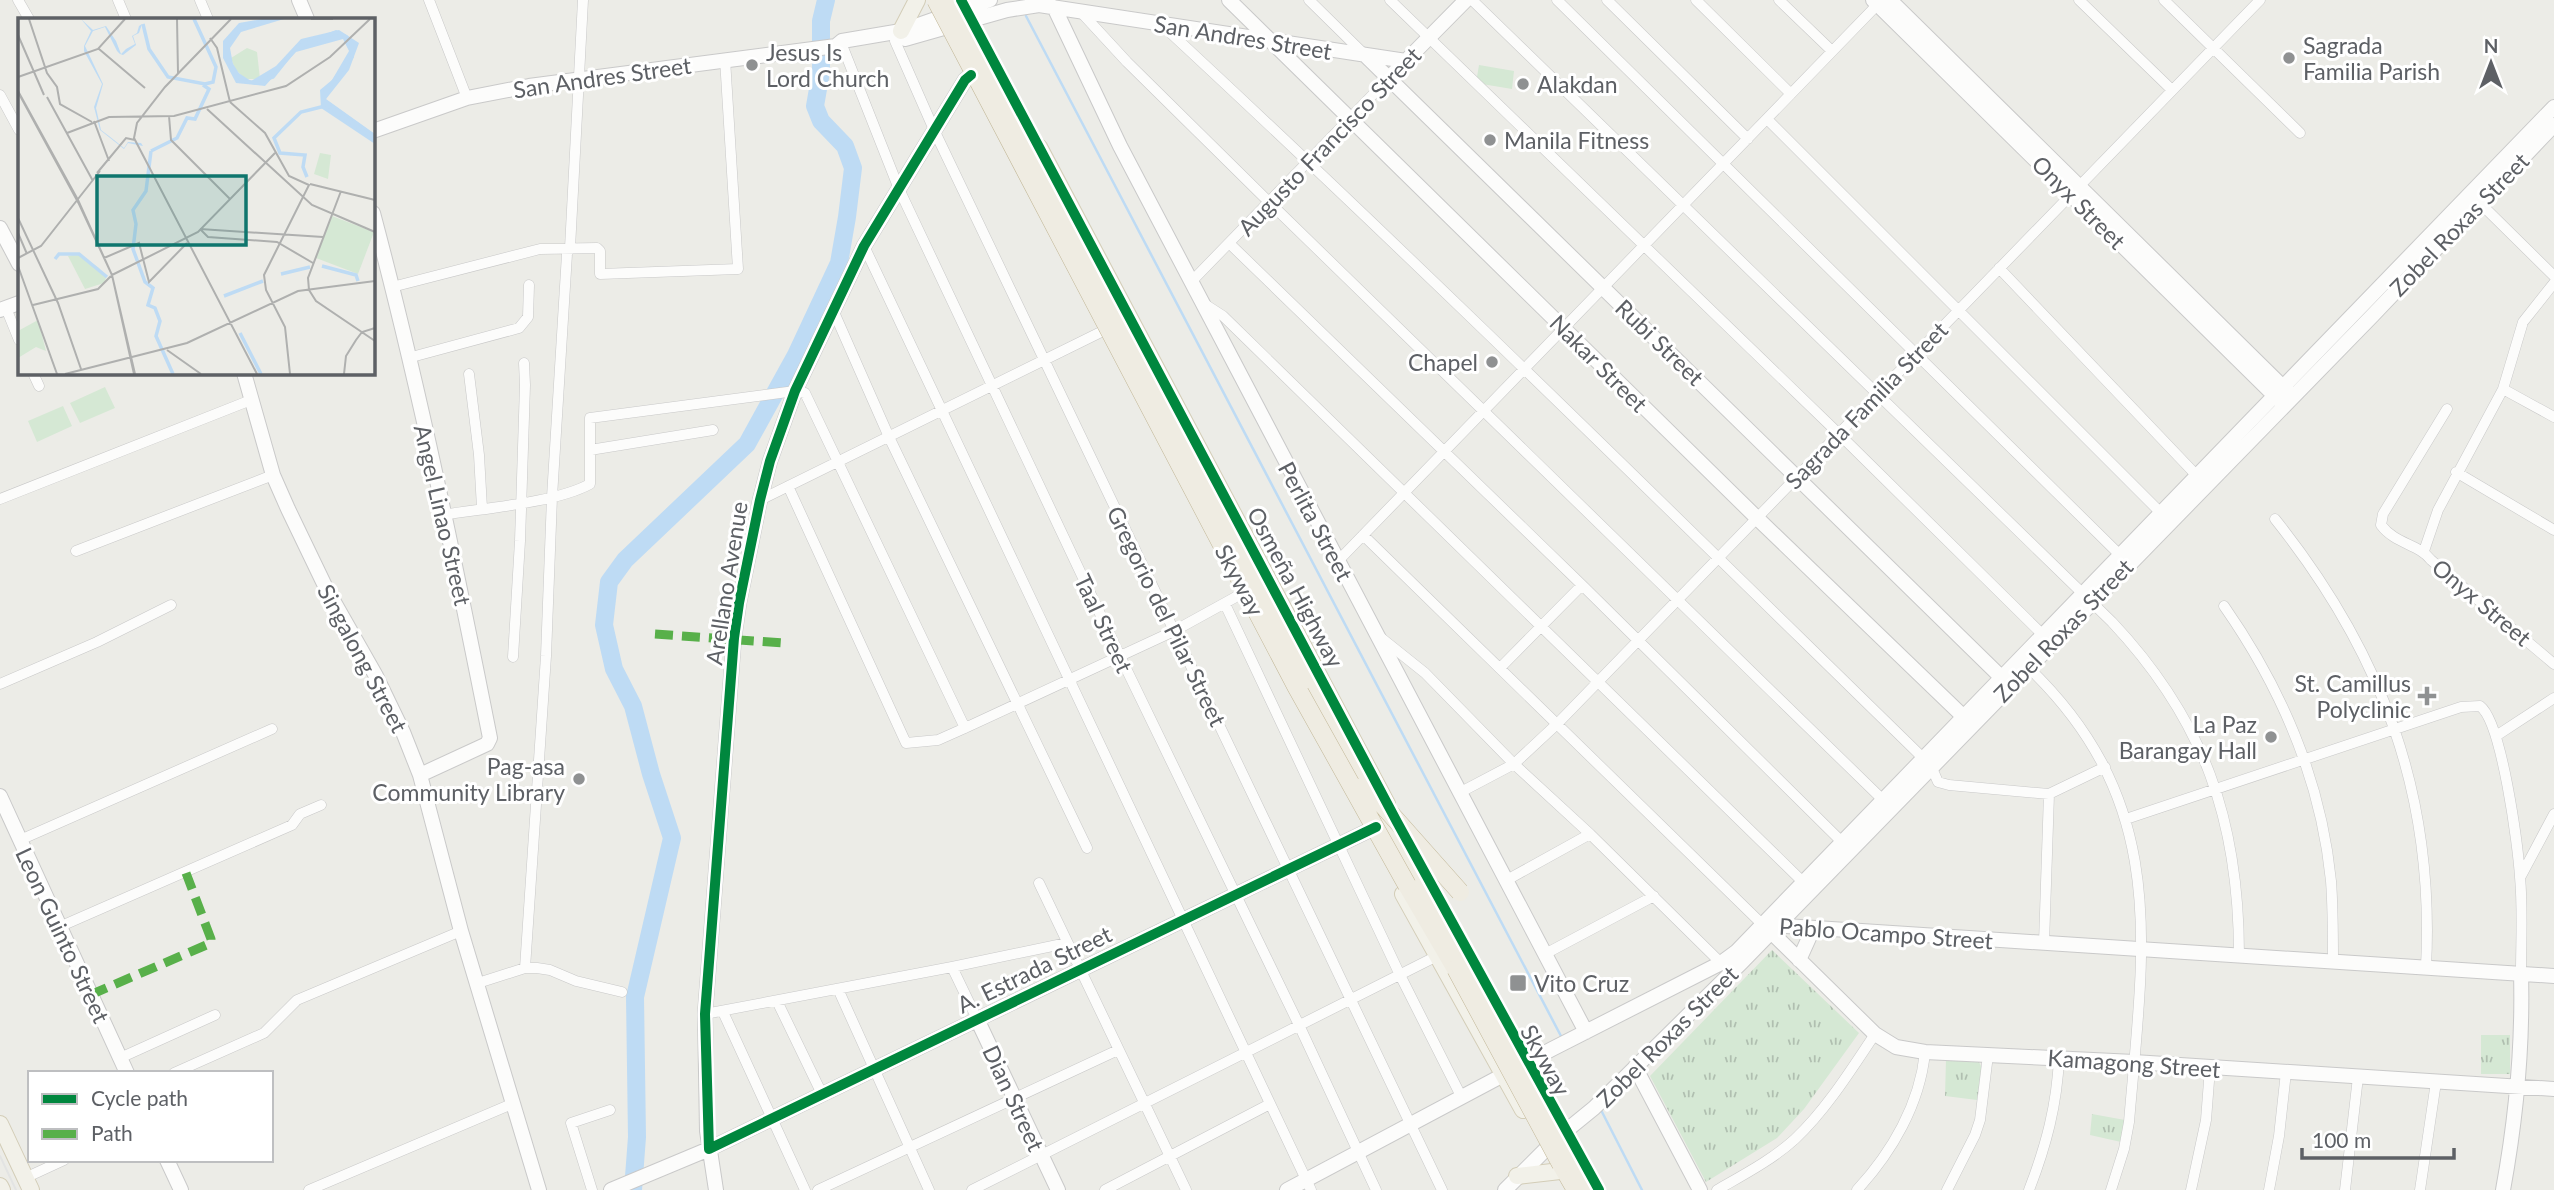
<svg xmlns="http://www.w3.org/2000/svg" width="2554" height="1190" font-family="Lato,sans-serif">
<style>
.grass{fill:url(#grass-tufts)}
.pitch{fill:#d5e8d4}
.lines{fill:none;stroke-linecap:round;stroke-linejoin:round}
.stream{stroke:#bedbf4;stroke-width:2.5}
.river{stroke:#bedbf4;stroke-width:18}
.street-casing{stroke:#c8c8c8;stroke-width:11}
.secondary-casing{stroke:#c9c9c9;stroke-width:16}
.primary-casing{stroke:#d3cdb7;stroke-width:18}
.highway-casing{stroke:#c2b797;stroke-width:19}
.street{stroke:#fcfcfb;stroke-width:10}
.secondary{stroke:#fcfcfb;stroke-width:14}
.primary{stroke:#f2f1e9;stroke-width:16}
.highway{stroke:#efece2;stroke-width:18}
.tram{stroke:#e3e4e3;stroke-width:2}
.highway-bridge-casing{stroke:#c2b797;stroke-width:19;stroke-linecap:butt}
.highway-bridge{stroke:#efece2;stroke-width:18}
.quiet{stroke:#58b04a;stroke-width:9;stroke-dasharray:18 9;stroke-linecap:butt}
.cycleway-casing{stroke:#fff;stroke-width:15}
.cycleway{stroke:#00873e;stroke-width:10}
.poi-dot{fill:#8f9192;stroke:#fff;stroke-width:2.5}
.labels{text-anchor:middle;dominant-baseline:central;stroke-width:6;stroke-linejoin:round;paint-order:stroke}
.street-label{font-size:23px;fill:#5d6065;stroke:#fff}
.poi-label{font-size:23px;fill:#5d6065;stroke:#fff;text-anchor:start}
.inset-river{fill:none;stroke:#bedbf4;stroke-width:3.5}
.inset-road{fill:none;stroke:#afb0af;stroke-width:2}
.view{fill:#0f766e;fill-opacity:0.15;stroke:#0f766e;stroke-width:3.5}
.inset-edge{fill:none;stroke:#5d6065;stroke-width:3.5}
</style>
<defs>
<pattern id="grass-tufts" width="24" height="20" patternUnits="userSpaceOnUse" patternTransform="scale(1.75)"><rect width="24" height="20" fill="#d5e8d4"/><path d="M3 7l-1-3M5 7V3M7 7l1-3M15 17l-1-3M17 17v-4M19 17l1-3" fill="none" stroke="#b0bfb0"/></pattern>
</defs>
<rect width="100%" height="100%" fill="#ecece7"/>
<path class="grass" d="M1772,950L1859,1033L1804,1109L1777,1138L1706,1182L1650,1076Z
M2481,1035H2510V1074H2481Z
M1946,1059L1978,1060L1982,1068L1977,1100L1945,1096Z
M2092,1114L2125,1120L2121,1142L2090,1135Z"/>
<path class="pitch" d="M1479,65L1514,71L1512,89L1476,83Z
M105,387L115,408L80,423L70,403Z
M63,406L72,426L37,442L28,421Z"/>
<g class="lines">
<path class="stream" d="M1026,16L1562,1038
M1601,1110L1642,1190"/>
<path class="river" d="M633,1190L637,1137L635,997L672,838L651,774L633,706L614,669L604,625L609,582L625,560L747,444L796,355L839,263L847,217L853,168L845,146L821,121L815,106L821,72V21L826,0"/>
<g class="street-casing">
<path id="street" d="M18,0L29,19
M118,0L126,19
M200,0L208,19
M429,0L467,98
M1309,0L1366,56
M1390,0L1839,434L2042,634
M1472,0L2112,622C2204,720 2239,820 2239,955
M1557,0L2123,558
M1607,0L1748,139
M1696,0L1791,94
M1779,0L1832,51
M2079,0L2172,90
M2164,0L2300,133
M1080,11L1127,62L1269,202L1882,799
M1162,25C1420,264 1670,511 1922,757L1931,766L1938,782L1949,785L2049,794L2105,767
M895,41L935,132L1442,1190
M844,50L899,189L1120,656L1299,1025L1376,1190
M0,95L19,130
M1767,119L2164,516
M2487,210L2554,276
M1229,243L1582,585L1841,841
M864,246L1311,1190
M1999,268L2200,479
M1192,281L1389,78
M392,287L540,249L597,248L600,251V274L738,269L725,59
M1206,305L1223,316L1803,882
M6,308L19,340
M833,310L889,437L1087,848
M408,358L519,328L528,317L529,285
M33,373L39,386
M469,374L479,455L482,508
M2503,389L2554,417
M2447,409L2383,514L2381,525C2395,544 2419,544 2431,560L2554,664
M590,450L713,430
M2456,472L2554,530
M788,486L906,743L938,740L965,728L1174,631L1243,593
M0,499L251,400
M760,500L1105,330
M443,515C484,508 555,503 590,484V418L795,391L805,393L965,728
M2275,519C2382,653 2435,794 2426,967
M1363,535L1763,925
M76,551L273,475
M2424,551L2438,510L2503,389L2523,322L2554,283
M1337,562L1880,2
M1225,604L1400,975L1462,1098
M2224,606C2282,689 2321,780 2331,881C2333,908 2333,934 2333,961
M1380,637L1425,673L1514,764L1590,834L1721,963
M513,657L520,541L525,385L524,363
M1501,667L1582,585
M2028,667C2170,803 2144,944 2129,1122L2124,1149L2111,1190
M0,684L97,642L171,605
M2496,736L2554,698
M1459,793L1514,764L1558,723L2260,0
M2126,819L2461,707L2480,706C2502,722 2518,846 2520,877C2523,909 2521,941 2521,973
M20,840L272,729
M2521,876L2554,814
M1505,881L1590,834
M1039,883L1186,1190
M59,927L292,825L300,814L321,805
M2044,943L2049,794
M1545,954L1654,896
M952,967L977,1019
M525,968L546,656L552,497L567,254L570,248L583,0
M478,983L525,968H537L550,970L576,981L622,992
M838,989L929,1190
M777,1001L822,1094
M723,1012L805,1190
M705,1014L952,967L1067,943
M120,1058L215,1015
M174,1073L264,1033L297,1000L461,931
M25,1178L64,1160
M309,1190L514,1103
M592,1190L571,1123L610,1110
M818,1190L1118,1050
M972,1190L1437,956
M1105,1190L1270,1104
M1717,1190C1743,1175 1772,1160 1795,1139C1826,1110 1851,1070 1875,1034
M1857,1190C1892,1152 1920,1104 1925,1052
M1947,1190L1975,1135L1980,1120L1988,1055
M2029,1190C2046,1146 2057,1105 2059,1058
M2191,1190L2206,1120L2210,1068
M2269,1190L2279,1136L2286,1072
M2345,1190L2358,1077
M2420,1190L2436,1082"/>
</g>
<g class="secondary-casing">
<path id="secondary" d="M299,0L307,19
M1229,0L1757,518L1968,721
M1873,0L2281,402
M1890,0L2288,392
M1054,7L1120,146L1586,1032
M905,39L1007,10L1039,5L1406,61
M1366,56L2001,677
M1389,78L1466,0
M373,131L467,98L529,86L836,46L842,41L901,31L990,0
M373,213C419,386 455,562 490,738L487,744L420,775
M0,228L19,264
M0,310L19,303
M244,373L273,475L288,509L326,588L376,676L403,732L420,775L461,931L539,1190
M0,796L127,1073
M1770,925L2554,976
M1765,926L1875,1034L1896,1047L1925,1052L2134,1062L2554,1089
M1799,960L1813,929
M977,1019L1058,1190
M1635,1067L1700,1190
M1567,1130L1594,1108L1741,963L2373,315L2554,125
M167,1160L181,1190
M611,1190L709,1149L1376,827
M716,1190L707,1131L705,1014L734,638L739,603L760,500L770,461L795,391L864,246L965,80L971,75
M1287,1190L1552,1049L1721,963L1736,952L2554,107
M1505,1190L1546,1149
M2503,1190C2516,1119 2523,1046 2521,973"/>
</g>
<g class="primary-casing">
<path id="primary" d="M901,31L917,0
M1039,147L1387,804
M1403,894L1523,1110
M0,1124L31,1190
M1517,1176L1560,1171
M0,1186L2,1190"/>
</g>
<g class="highway-casing">
<path id="highway" d="M1308,679L1365,785L1466,959
M1407,885L1456,969
M1575,1156L1593,1190
M1561,1164L1576,1190"/>
</g>
<use href="#street" class="street"/>
<use href="#secondary" class="secondary"/>
<use href="#primary" class="primary"/>
<use href="#highway" class="highway"/>
<path class="tram" d="M0,1156L16,1190"/>
<g class="highway-bridge-casing">
<path id="highway-bridge" d="M936,0L1296,686L1407,885
M952,0L1308,679
M1365,785L1460,892
M1466,959L1575,1156
M1456,969L1561,1164"/>
</g>
<use href="#highway-bridge" class="highway-bridge"/>
<path class="quiet" d="M655,634L783,643
M90,995L211,943V939L186,873"/>
<g class="cycleway-casing">
<path id="cycleway" d="M961,0L1397,822L1599,1190
M971,75L965,80L864,246L795,391L770,461L760,500L739,603L734,638L705,1014L709,1149L1376,827"/>
</g>
<use href="#cycleway" class="cycleway"/>
</g>
<g class="poi-dot">
<circle cx="2289" cy="58" r="7"/>
<circle cx="752" cy="65" r="7"/>
<circle cx="1523" cy="84" r="7"/>
<circle cx="1490" cy="140" r="7"/>
<circle cx="1492" cy="362" r="7"/>
<path d="M2423.5 685.5h7v7h7v7h-7v7h-7v-7h-7v-7h7z"/>
<circle cx="2271" cy="737" r="7"/>
<circle cx="579" cy="779" r="7"/>
<rect x="1509" y="974" width="18" height="18" rx="3.5"/>
</g>
<g class="labels">
<g class="street-label">
<text transform="translate(1243 37) rotate(9)">San Andres Street</text>
<text transform="translate(602 77) rotate(-8)">San Andres Street</text>
<text transform="translate(1329 141) rotate(-46)">Augusto Francisco Street</text>
<text transform="translate(2079 202) rotate(45)">Onyx Street</text>
<text transform="translate(2459 224) rotate(-46)">Zobel Roxas Street</text>
<text transform="translate(1660 342) rotate(44)">Rubi Street</text>
<text transform="translate(1599 363) rotate(45)">Nakar Street</text>
<text transform="translate(1866 405) rotate(-46)">Sagrada Familia Street</text>
<text transform="translate(443 515) rotate(77)">Angel Linao Street</text>
<text transform="translate(1316 521) rotate(62)">Perlita Street</text>
<text transform="translate(1240 580) rotate(62)">Skyway</text>
<text transform="translate(726 583) rotate(-81)">Arellano Avenue</text>
<text transform="translate(1296 587) rotate(62)">Osmeña Highway</text>
<text transform="translate(2482 602) rotate(40)">Onyx Street</text>
<text transform="translate(1167 616) rotate(64)">Gregorio del Pilar Street</text>
<text transform="translate(1104 623) rotate(65)">Taal Street</text>
<text transform="translate(2063 630) rotate(-46)">Zobel Roxas Street</text>
<text transform="translate(363 658) rotate(62)">Singalong Street</text>
<text transform="translate(1886 933) rotate(4)">Pablo Ocampo Street</text>
<text transform="translate(63 935) rotate(65)">Leon Guinto Street</text>
<text transform="translate(1034 969) rotate(-26)">A. Estrada Street</text>
<text transform="translate(1667 1036) rotate(-45)">Zobel Roxas Street</text>
<text transform="translate(1546 1060) rotate(61)">Skyway</text>
<text transform="translate(2134 1063) rotate(4)">Kamagong Street</text>
<text transform="translate(1014 1098) rotate(65)">Dian Street</text>
</g>
<g class="poi-label">
<text x="2303" y="45">Sagrada<tspan x="2303" dy="26">Familia Parish</tspan></text>
<text x="766" y="52">Jesus Is<tspan x="766" dy="26">Lord Church</tspan></text>
<text x="1537" y="84">Alakdan</text>
<text x="1504" y="140">Manila Fitness</text>
<text x="1478" y="362" text-anchor="end">Chapel</text>
<text x="2411" y="683" text-anchor="end">St. Camillus<tspan x="2411" dy="26">Polyclinic</tspan></text>
<text x="2257" y="724" text-anchor="end">La Paz<tspan x="2257" dy="26">Barangay Hall</tspan></text>
<text x="565" y="766" text-anchor="end">Pag-asa<tspan x="565" dy="26">Community Library</tspan></text>
<text x="1534" y="983">Vito Cruz</text>
</g>
</g>
<g transform="translate(18 18)">
<rect width="357" height="357" fill="#ecece7"/>
<path d="M302,135L313,137L310,161L296,156ZM20,302L28,333L18,329L0,340V313Z" fill="#d5e8d4"/>
<path d="M229,30L239,34L242,61H227L217,51L213,40Z" fill="#d5e8d4"/>
<path d="M314,198L356,214L340,256L298,240Z" fill="#d5e8d4"/>
<path d="M60,236L81,250L88,260L86,265L67,271L50,238Z" fill="#d5e8d4"/>
<path d="M63,1L75,12L88,8L98,23L103,36L108,31L117,26L114,18L119,15L121,8L124,6L121,15L115,18L118,27L105,37L102,36L99,33L87,9L75,13L67,28L85,66L78,90L83,112L91,118L106,130L110,124L123,125L125,128L110,125L106,131L82,112L76,89L84,66L66,33V28L73,13ZM244,1H266L223,14L212,30L216,52L233,63L258,48L283,21L321,12L341,25L331,52L308,81L357,116V126L303,90L302,72L314,62L331,33L325,21L278,34L247,68L218,65L205,40V23L221,5Z" fill="#bedbf4"/>
<path class="inset-river" d="M253,1L219,12L210,22V41L223,62L237,65L255,59L279,29L318,14L329,19M125,6L131,31L150,59L187,66L195,64L198,49L176,1M333,23L334,39L307,74L306,85L357,121M133,133L128,173L115,192L118,206L115,231L127,264L135,270L130,287L137,290L142,303L138,318L155,356M133,133L159,120L169,100L177,101L191,71L185,67M289,159L285,149L287,137L262,135L256,120L283,94L307,88M37,241L41,236H61L89,259M304,248L338,257L340,263M263,256L292,249M206,278L245,263M222,315L243,356"/>
<path class="inset-road" d="M11,1L29,55L39,69L42,86L74,104M159,1L160,55M213,1L147,69L119,105L116,120L239,356M293,1H315M0,17L26,77M192,20L199,30L212,84M81,31L127,70M0,59L80,31L107,1M0,73L60,182L94,257L117,356M0,74L61,186L94,257L116,356M29,79L75,163M212,84L247,115L271,158L291,167L246,257L248,272L267,309L272,356M189,91L294,187L357,214M151,98L153,122L212,181M76,103L91,143M49,115L91,99L156,98L268,68L312,39L352,1M79,155L108,120L117,122M292,166L357,182M323,173L290,260L291,272L298,283L357,323M0,200L40,285L63,351M182,211L305,219M182,211L190,219L259,224L295,245M0,215L9,236M0,240L23,228L82,153M86,240L121,225L131,264L169,225M0,248L39,356M94,257L180,214L257,135M15,287L80,271L93,258M149,332L183,356M47,356L169,325L280,273L357,263M326,356L328,338L338,322L344,314L357,310"/>
<path class="view" d="M79,158H228V227H79Z"/>
<rect width="357" height="357" class="inset-edge"/>
</g>
<rect x="28" y="1071" width="245" height="91" fill="#ffffff" stroke="#bebfc1" stroke-width="2"/>
<rect x="42" y="1094" width="35" height="10" fill="#00873e" stroke="#bebfc1" stroke-width="2"/>
<text x="91" y="1106" font-size="21" fill="#5d6065">Cycle path</text>
<rect x="42" y="1129" width="35" height="10" fill="#58b04a" stroke="#bebfc1" stroke-width="2"/>
<text x="91" y="1141" font-size="21" fill="#5d6065">Path</text>
<g transform="translate(2491 63)" stroke="#ffffff" stroke-width="5" paint-order="stroke">
<path d="M0-5L12 26L0 18L-12 26Z" fill="#5d6065"/>
<text y="-10" font-size="19" font-weight="bold" text-anchor="middle" fill="#5d6065">N</text>
</g>
<path d="M2302 1148v10h152v-10" fill="none" stroke="#5d6065" stroke-width="3.5"/>
<text x="2312" y="1148" font-size="21" fill="#5d6065" stroke="#ffffff" stroke-width="5" paint-order="stroke">100 m</text>
</svg>
